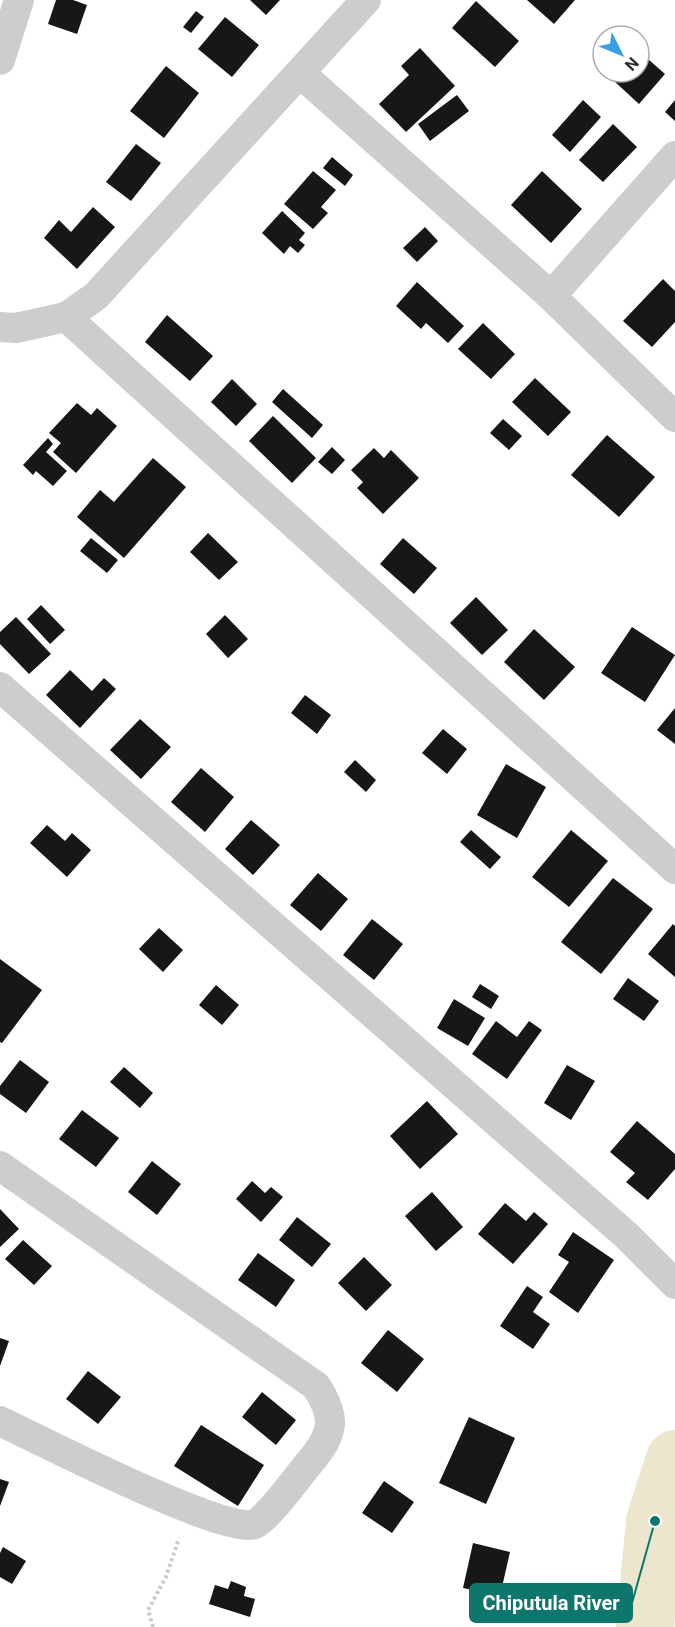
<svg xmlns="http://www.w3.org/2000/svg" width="675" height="1627" font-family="Roboto,sans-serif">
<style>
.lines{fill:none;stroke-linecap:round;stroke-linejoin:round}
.river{stroke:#ece7cc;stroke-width:58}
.building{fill:#171717}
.path{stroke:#cacaca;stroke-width:4;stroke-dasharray:3 3;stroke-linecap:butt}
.street{stroke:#cdcdcd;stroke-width:30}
.leader{fill:none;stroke:#0f766e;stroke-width:2}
.callout-dot{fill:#0f766e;stroke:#fff;stroke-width:2}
.callout{fill:#0f766e;stroke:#0f766e;stroke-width:2}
.callout-label{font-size:20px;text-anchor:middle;font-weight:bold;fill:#fff}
</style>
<rect width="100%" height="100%" fill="#fff"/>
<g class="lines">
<path class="river" d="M645,1627L655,1521L675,1459"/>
</g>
<path class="building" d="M56,0H73L87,5L77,34L48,24Z
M250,0H280L266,15Z
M527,0H575L554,24Z
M476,1L519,41L495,67L452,28Z
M196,11L204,17L191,33L183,27Z
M225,17L259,45L232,77L198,49Z
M420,48L455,86L406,132L379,104L409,75L401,66Z
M640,52L665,74L639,104L614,81L622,72H639Z
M166,66L199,93L164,138L130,111Z
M457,95L469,111L430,141L418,124Z
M583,100L601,117L570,152L552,135Z
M675,100V121L665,112Z
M613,124L637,147L603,182L579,160Z
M136,144L161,163L131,201L106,182Z
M332,157L353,175L345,186L323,168Z
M313,171L336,190L321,207L328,213L313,229L284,204Z
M542,171L582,209L551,243L511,205Z
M93,207L115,227L77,269L44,238L59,220L71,232Z
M282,211L305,233L299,240L305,245L298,253L290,246L284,254L262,233Z
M425,227L438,241L417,262L403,248Z
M663,279L675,291V322L652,347L623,321Z
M417,282L464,326L448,343L426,323L421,329L396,306Z
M167,315L213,356L190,381L145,342Z
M483,323L515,354L491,379L458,349Z
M535,378L571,412L548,436L512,402Z
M232,379L257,404L236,426L211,402Z
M283,389L323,425L312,438L272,402Z
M77,403L91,415L97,408L117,426L76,473L53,452L61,443L49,433Z
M273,416L316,458L292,483L249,441Z
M503,419L522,436L509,450L490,433Z
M607,435L655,477L619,517L571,475Z
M48,438L53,444L46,452L67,471L53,486L36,471L33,475L23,465Z
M332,447L345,460L332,474L318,462Z
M374,448L384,458L391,450L419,478L383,514L357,488L363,482L351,470Z
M153,458L186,487L124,558L77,517L100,490L114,502Z
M208,533L238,562L219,580L190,552Z
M91,538L118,560L107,573L80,551Z
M403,538L437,568L414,594L380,564Z
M476,597L508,630L482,655L450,623Z
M41,605L65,630L50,644L27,619Z
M225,615L248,639L228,658L206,634Z
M16,617L51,654L29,674L0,644V632Z
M632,627L675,655L645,702L601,673Z
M534,629L575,667L544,700L504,662Z
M70,670L92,691L104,678L116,689L80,728L46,695Z
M305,695L331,715L317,734L291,713Z
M675,708V744L657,730Z
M140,719L171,747L141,779L110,750Z
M443,729L467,749L447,774L422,753Z
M355,760L376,780L366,792L344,772Z
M506,764L546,787L517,838L477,815Z
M201,768L234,797L205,832L171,802Z
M251,820L280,845L253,875L225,849Z
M47,825L65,841L72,833L91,850L67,877L30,843Z
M471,830L501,857L490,869L460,842Z
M571,830L608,861L569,907L532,877Z
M318,873L348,899L321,931L290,905Z
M613,878L653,909L601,974L561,942Z
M372,919L403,944L374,980L343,955Z
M673,924L675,926V977L648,954Z
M159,928L183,950L163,972L139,949Z
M0,959L42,990L2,1043L0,1042Z
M628,978L659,1001L644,1021L613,999Z
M480,984L499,996L491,1009L472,997Z
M216,985L239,1005L222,1025L199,1005Z
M454,999L485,1018L468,1046L437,1028Z
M496,1021L517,1037L529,1021L542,1030L507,1079L472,1054Z
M20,1060L49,1082L26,1113L0,1094V1086Z
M567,1065L595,1081L571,1120L544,1103Z
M124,1067L153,1093L140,1108L110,1082Z
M427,1101L458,1134L420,1169L390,1136Z
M82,1110L119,1138L96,1167L59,1139Z
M637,1121L675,1154V1169L648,1200L626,1182L635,1173L610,1152Z
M152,1161L181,1184L157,1215L128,1192Z
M252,1181L265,1193L271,1187L283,1197L261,1222L236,1199Z
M432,1192L463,1227L436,1251L405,1216Z
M505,1203L526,1221L534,1212L548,1224L513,1264L478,1234Z
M0,1209L19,1229L0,1247Z
M297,1217L331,1244L312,1267L279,1240Z
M573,1232L614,1260L578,1313L549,1292L569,1262L558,1255Z
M23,1240L52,1266L34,1285L5,1259Z
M258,1253L295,1280L276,1307L238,1280Z
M364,1257L392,1285L366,1311L338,1283Z
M527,1286L543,1297L533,1312L550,1324L533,1349L500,1326Z
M388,1330L424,1359L397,1392L361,1363Z
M0,1338L9,1341L0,1366Z
M88,1371L121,1397L98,1424L66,1399Z
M262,1392L296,1420L276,1445L242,1417Z
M469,1417L515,1438L486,1504L439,1483Z
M201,1425L264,1465L238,1506L174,1466Z
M0,1479L9,1482L0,1506Z
M384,1481L414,1502L392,1533L362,1513Z
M473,1543L510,1552L500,1596L463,1588Z
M3,1547L26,1561L12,1584L0,1577V1553Z
M231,1581L246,1587L244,1596L255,1599L250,1617L209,1604L215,1585L228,1589Z"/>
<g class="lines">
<path class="path" d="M153,1627L148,1610L166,1577L179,1538"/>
<path class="street" d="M0,60L19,0
M300,73L551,296
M675,156L551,296L675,417
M66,317L675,869
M0,327L16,328L66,317L96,296L366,0
M0,687L626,1235L675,1284
M0,1166L316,1386C337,1418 334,1433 310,1462C298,1476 270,1516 255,1524C229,1537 36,1438 0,1421"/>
</g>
<path class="leader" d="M655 1521L632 1603"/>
<circle class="callout-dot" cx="655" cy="1521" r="6"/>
<rect class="callout" x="470" y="1584" width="162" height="38" rx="6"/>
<g class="callout-label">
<text x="551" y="1610">Chiputula River</text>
</g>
<g transform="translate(621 54) rotate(133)"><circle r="28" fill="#ffffff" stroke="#acacac" stroke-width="1.5"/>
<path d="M0-4.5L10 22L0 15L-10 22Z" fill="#389fe2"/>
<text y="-9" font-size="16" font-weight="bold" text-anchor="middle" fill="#303030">N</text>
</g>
</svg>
